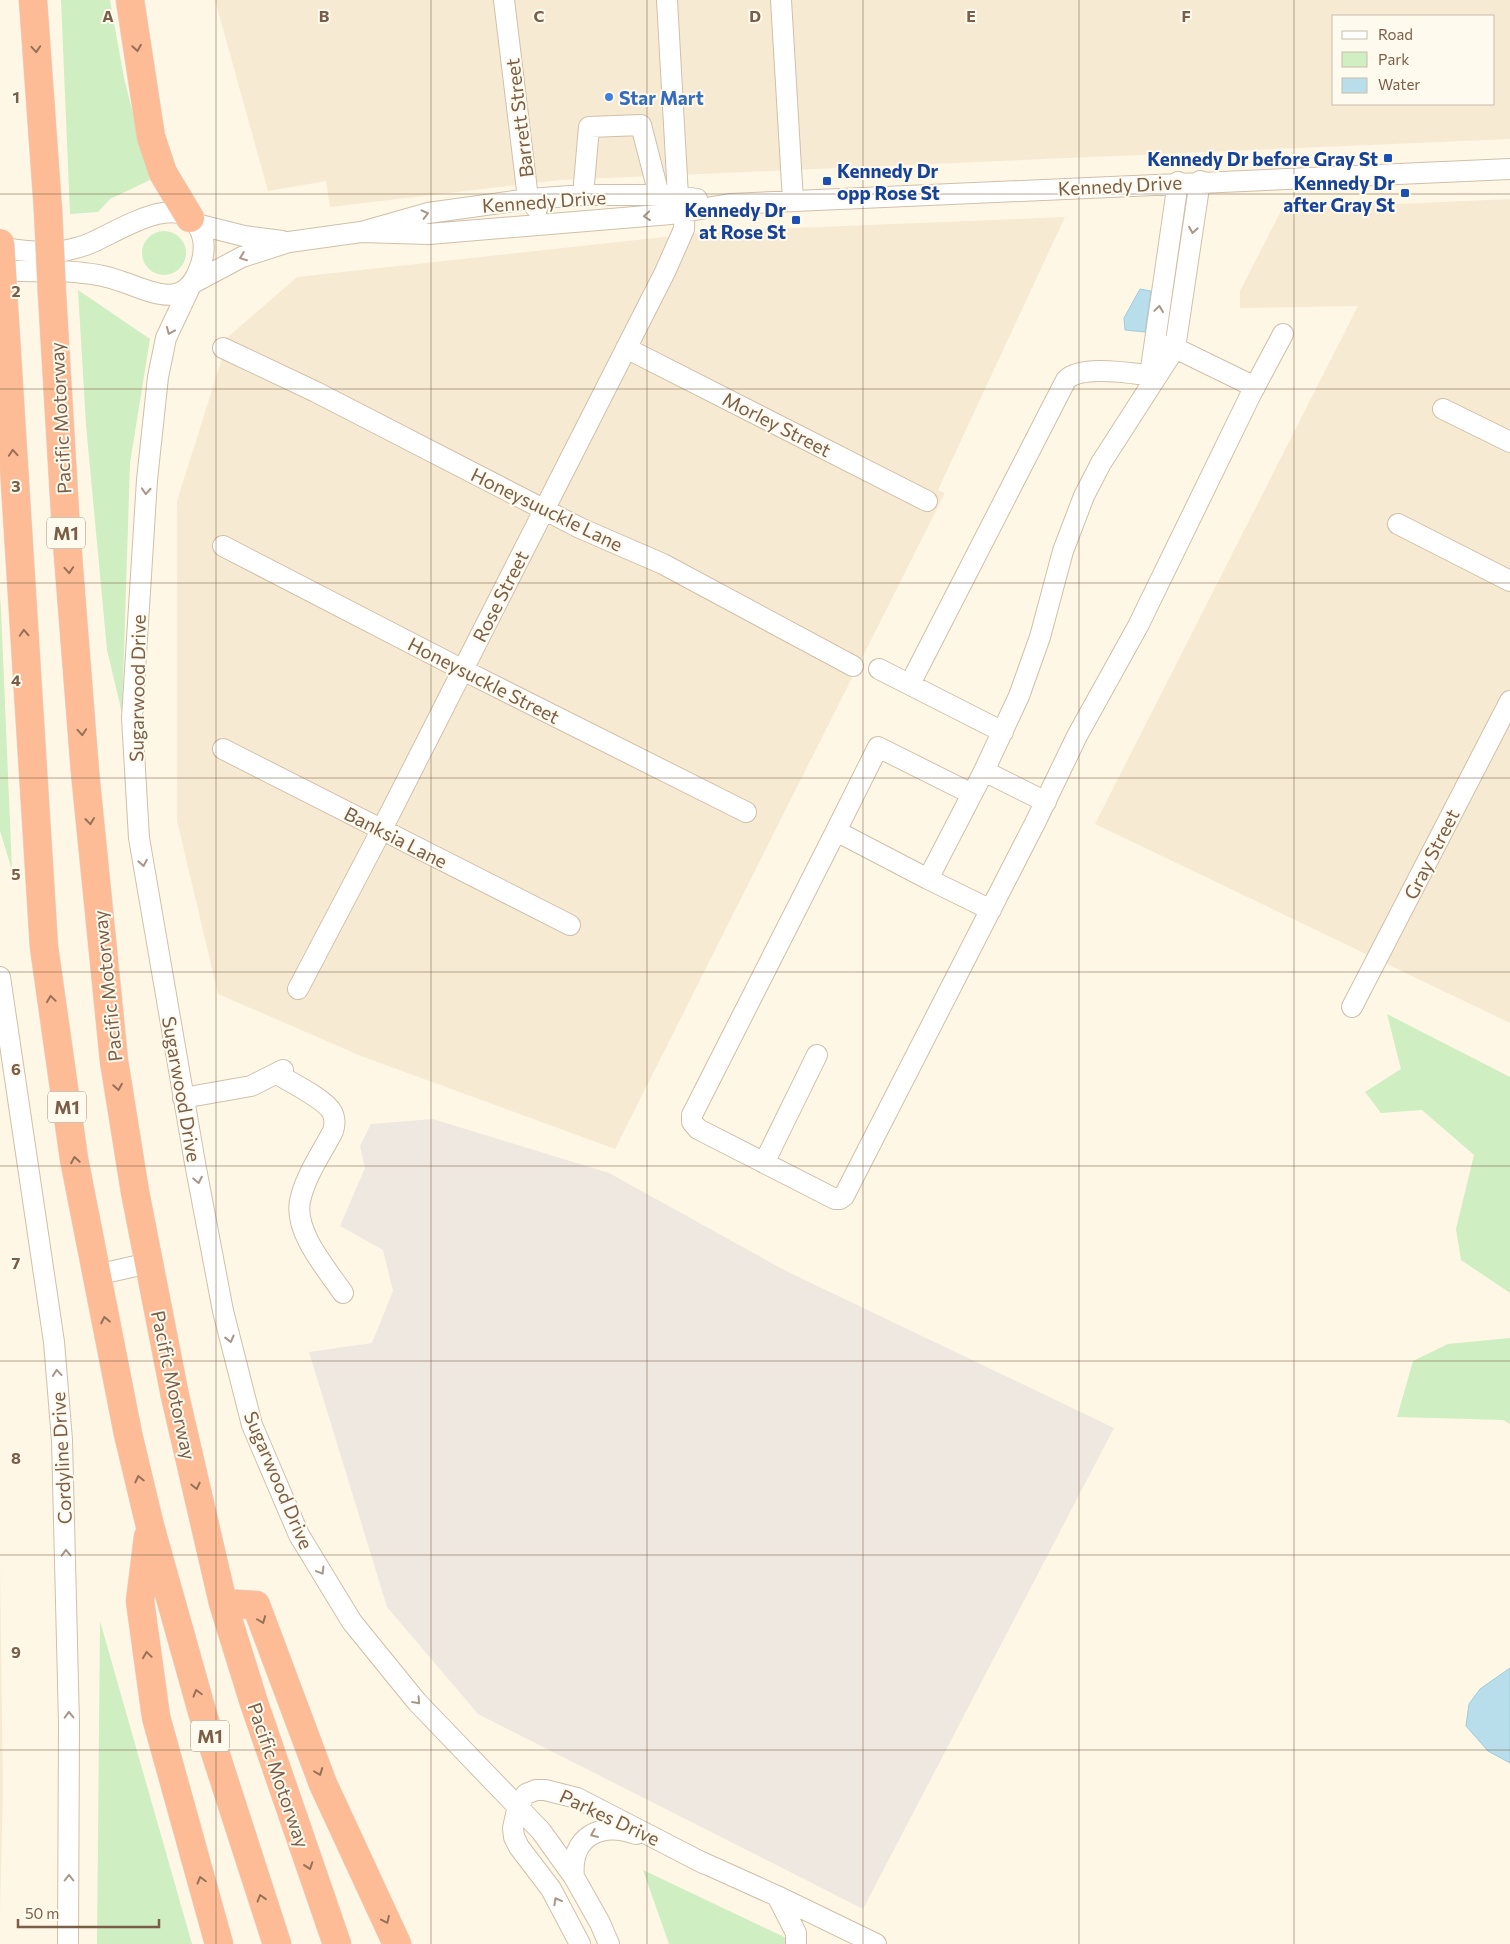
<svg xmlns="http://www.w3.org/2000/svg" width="1510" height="1944" font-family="Commissioner,sans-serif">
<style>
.residential{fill:#f7ead3;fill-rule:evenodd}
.industrial{fill:#eee8e0}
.green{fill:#cfeec2}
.water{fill:#b7deea;stroke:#9ccddd}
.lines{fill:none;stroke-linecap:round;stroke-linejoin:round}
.minor-casing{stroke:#d1bfa9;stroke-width:22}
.highway-casing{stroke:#dfd8d3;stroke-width:29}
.minor{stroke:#fff;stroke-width:20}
.highway{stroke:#febc96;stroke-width:28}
.highway-bridge-casing{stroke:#dfd8d3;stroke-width:29;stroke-linecap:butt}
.highway-bridge{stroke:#febc96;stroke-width:28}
.oneway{stroke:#947157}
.oneway2{stroke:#a99687}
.grid{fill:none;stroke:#7a5e47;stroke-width:1;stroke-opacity:0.55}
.shop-dot{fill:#3f7fe0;stroke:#fffaee;stroke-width:2}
.transit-dot{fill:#1a4fb4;stroke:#fffaee;stroke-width:2}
.labels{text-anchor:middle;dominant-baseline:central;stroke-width:4;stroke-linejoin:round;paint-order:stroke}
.shield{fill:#fffaee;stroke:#a28d79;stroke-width:1}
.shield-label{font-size:18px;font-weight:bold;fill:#7a5e47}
.shop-label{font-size:19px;font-weight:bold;fill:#366cbe;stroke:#fffaee;text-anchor:start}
.street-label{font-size:19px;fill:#7a5e47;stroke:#fffaee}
.transit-label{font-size:19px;font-weight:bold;fill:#164399;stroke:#fffaee;text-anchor:end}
.grid-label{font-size:16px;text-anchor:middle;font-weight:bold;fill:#7a5e47;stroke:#fffaee;stroke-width:4;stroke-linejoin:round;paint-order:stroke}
</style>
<rect width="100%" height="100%" fill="#fef7e5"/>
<path class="residential" d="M215,0H1510V139L560,180L330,207L326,181L268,191ZM1334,16H1494V104H1334Z
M1510,199V1023L1095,824L1358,306L1240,308V291L1282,209Z
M1065,217L938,490L945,493L615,1149L361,1056L218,994L177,821V501L229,336L297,277L719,231Z
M0,1563L3,1791L0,1913Z"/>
<path class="industrial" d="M433,1119L609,1173L786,1271L1114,1428L863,1909L478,1714L387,1607L309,1352L372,1343L393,1291L383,1250L340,1226L365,1168L360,1146L371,1124Z"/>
<path class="green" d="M61,0H110L124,78L150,180L110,199L98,212L70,214Z
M142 253a22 22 0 1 1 44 0a22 22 0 1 1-44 0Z
M78,290L150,339L130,463L122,713L107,650L86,425Z
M0,595L1,609L12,870L0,831Z
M1387,1014L1510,1077V1293L1461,1260L1456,1229L1474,1155L1422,1110L1381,1113L1365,1092L1401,1069Z
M1510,1338V1424L1503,1420L1397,1417L1413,1361L1448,1344Z
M100,1621L192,1944H97Z
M643,1870L799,1944H669Z"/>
<path class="water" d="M1140,289L1151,291L1145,332L1125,330L1124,318Z
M1510,1668V1763L1488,1751L1466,1726L1469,1704L1480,1689Z"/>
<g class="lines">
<g class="minor-casing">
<path id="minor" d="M504,0L527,190L529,199L537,209
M667,0L678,196
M781,0L793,201
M1200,181L1175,348L1101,463L1084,496L1063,551L1040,637L1019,696L984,771L928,879L836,831L692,1115V1122L698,1129L835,1199H840L844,1196L1036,821L1077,736L1138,626L1251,394L1283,334
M583,195L589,127L641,125L659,195
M196,224L244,236L282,241
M361,232L429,234L671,214L730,204L1510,169
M0,247C16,251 52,254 68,250C76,248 85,246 93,242C122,229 190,184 203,239C205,251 203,261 198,272C182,311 149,290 120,281C109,277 96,274 83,273C56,269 28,273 0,270
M195,282L242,257L289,242L361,232L428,213L529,199L583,195H671L697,199
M190,287L166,338L158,377L147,480L132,718L139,838L195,1163L223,1311L252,1425L299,1535L352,1622L417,1702L541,1831L574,1877L600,1923L609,1944
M1161,345L1175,348L1255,387
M223,348L316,392L580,528L663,564L853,666
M626,348L927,501
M1150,375L1178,182
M1443,409L1510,442
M1398,524L1510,581
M223,546L463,670L746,812
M879,669L1003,732
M910,684L1066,380C1082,364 1134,374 1156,376
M223,749L570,925
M984,771L1046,802
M836,831L878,747L972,794
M928,879L991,910
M0,977L54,1342L62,1440L69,1723L68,1944
M298,989L382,829L665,272L684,229L685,199
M1352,1007L1510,701
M277,1074C290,1082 325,1099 332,1112C335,1118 335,1125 333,1131C322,1153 305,1176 300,1201C294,1232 326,1268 343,1293
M183,1098L251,1086L283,1070
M764,1163L817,1055
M96,1275L149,1263
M695,1859L777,1896L876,1944
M574,1877C570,1837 600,1821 636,1834
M777,1896L796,1933V1944
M580,1944L551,1889L519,1847L514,1837L513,1828L518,1806L526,1794L536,1790H545L577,1798L705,1864"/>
</g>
<g class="highway-casing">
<path id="highway" d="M33,0L48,210
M130,0L151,137L163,173L190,218
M3,291L44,947L74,1159L128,1434L150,1526L203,1715L277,1944
M52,294L66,530L85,772L114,1061L135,1192L175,1396L223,1603L254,1703L337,1944
M148,1537L140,1601L156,1717L219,1944
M223,1603L256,1605L323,1784L397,1944"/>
</g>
<use href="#minor" class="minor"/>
<use href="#highway" class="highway"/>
<g class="highway-bridge-casing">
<path id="highway-bridge" d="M48,210L52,294
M0,243L3,291"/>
</g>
<use href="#highway-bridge" class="highway-bridge"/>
</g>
<defs><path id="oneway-chevron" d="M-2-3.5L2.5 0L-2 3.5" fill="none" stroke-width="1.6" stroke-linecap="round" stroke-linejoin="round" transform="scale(1.25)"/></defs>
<g class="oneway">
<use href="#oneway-chevron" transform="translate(137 48) rotate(81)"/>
<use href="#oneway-chevron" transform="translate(36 49) rotate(86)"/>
<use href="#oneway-chevron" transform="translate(13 453) rotate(-94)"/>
<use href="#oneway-chevron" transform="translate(69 570) rotate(86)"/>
<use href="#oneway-chevron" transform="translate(24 633) rotate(-93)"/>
<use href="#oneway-chevron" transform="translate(82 732) rotate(86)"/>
<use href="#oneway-chevron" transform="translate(90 821) rotate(84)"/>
<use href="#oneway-chevron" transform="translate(51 999) rotate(-98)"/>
<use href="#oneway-chevron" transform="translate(118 1087) rotate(81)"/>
<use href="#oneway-chevron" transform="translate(75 1160) rotate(-100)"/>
<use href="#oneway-chevron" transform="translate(105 1320) rotate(-101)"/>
<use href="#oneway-chevron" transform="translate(139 1479) rotate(-103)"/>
<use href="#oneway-chevron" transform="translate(196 1486) rotate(77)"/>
<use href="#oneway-chevron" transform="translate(262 1620) rotate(69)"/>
<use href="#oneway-chevron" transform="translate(147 1655) rotate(-98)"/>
<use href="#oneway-chevron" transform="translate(197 1693) rotate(-106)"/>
<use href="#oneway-chevron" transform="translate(319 1772) rotate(69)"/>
<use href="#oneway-chevron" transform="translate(309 1866) rotate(71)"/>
<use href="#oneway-chevron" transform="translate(201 1880) rotate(-106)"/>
<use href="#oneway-chevron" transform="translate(261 1898) rotate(-107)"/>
<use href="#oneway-chevron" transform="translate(386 1920) rotate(65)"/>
</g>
<g class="oneway2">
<use href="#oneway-chevron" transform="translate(425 214) rotate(-14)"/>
<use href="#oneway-chevron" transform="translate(647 216) rotate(175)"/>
<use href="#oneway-chevron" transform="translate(1193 230) rotate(99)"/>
<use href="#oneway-chevron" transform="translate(243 257) rotate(159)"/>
<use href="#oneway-chevron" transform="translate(1159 309) rotate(-82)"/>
<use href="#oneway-chevron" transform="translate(170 331) rotate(113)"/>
<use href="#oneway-chevron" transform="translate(146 491) rotate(93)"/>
<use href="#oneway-chevron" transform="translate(143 863) rotate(80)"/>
<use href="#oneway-chevron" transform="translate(198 1180) rotate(79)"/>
<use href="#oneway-chevron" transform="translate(230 1339) rotate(76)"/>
<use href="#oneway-chevron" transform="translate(57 1373) rotate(-95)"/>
<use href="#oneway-chevron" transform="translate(66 1553) rotate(-91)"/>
<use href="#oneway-chevron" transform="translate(321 1571) rotate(59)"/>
<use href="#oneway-chevron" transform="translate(417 1701) rotate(48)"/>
<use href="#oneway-chevron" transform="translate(69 1715) rotate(-91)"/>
<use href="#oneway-chevron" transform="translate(594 1834) rotate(157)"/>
<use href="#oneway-chevron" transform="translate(69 1878) rotate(-90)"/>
<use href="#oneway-chevron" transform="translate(557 1901) rotate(-119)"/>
</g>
<path class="grid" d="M216,0V1944M431,0V1944M647,0V1944M863,0V1944M1079,0V1944M1294,0V1944M0,194H1510M0,389H1510M0,583H1510M0,778H1510M0,972H1510M0,1166H1510M0,1361H1510M0,1555H1510M0,1750H1510"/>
<circle class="shop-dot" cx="609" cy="97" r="5"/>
<g class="transit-dot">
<rect x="1383" y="153" width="10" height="10" rx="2.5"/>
<rect x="822" y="176" width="10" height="10" rx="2.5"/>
<rect x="1400" y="188" width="10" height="10" rx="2.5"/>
<rect x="791" y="215" width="10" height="10" rx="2.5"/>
</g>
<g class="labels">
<g class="shield">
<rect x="47" y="517.5" width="38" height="31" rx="4"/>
<rect x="48" y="1091.5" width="38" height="31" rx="4"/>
<rect x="191" y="1720.5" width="38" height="31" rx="4"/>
</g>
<g class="shield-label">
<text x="66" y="533">M1</text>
<text x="67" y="1107">M1</text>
<text x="210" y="1736">M1</text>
</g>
<g class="shop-label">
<text x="619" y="97">Star Mart</text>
</g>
<g class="street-label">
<text transform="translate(519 118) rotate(-97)">Barrett Street</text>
<text transform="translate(1120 185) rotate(-3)">Kennedy Drive</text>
<text transform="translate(544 201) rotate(-4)">Kennedy Drive</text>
<text transform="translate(60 418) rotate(-93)">Pacific Motorway</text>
<text transform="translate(777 424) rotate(27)">Morley Street</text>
<text transform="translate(547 509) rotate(26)">Honeysuuckle Lane</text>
<text transform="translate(500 596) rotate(-63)">Rose Street</text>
<text transform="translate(484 680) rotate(27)">Honeysuckle Street</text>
<text transform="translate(137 688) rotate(-89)">Sugarwood Drive</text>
<text transform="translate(396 837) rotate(27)">Banksia Lane</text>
<text transform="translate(1431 854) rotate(-63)">Gray Street</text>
<text transform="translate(107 986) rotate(-96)">Pacific Motorway</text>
<text transform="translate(182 1089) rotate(80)">Sugarwood Drive</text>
<text transform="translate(174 1385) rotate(78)">Pacific Motorway</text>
<text transform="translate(61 1458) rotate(-93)">Cordyline Drive</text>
<text transform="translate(279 1480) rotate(67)">Sugarwood Drive</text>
<text transform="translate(279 1775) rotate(71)">Pacific Motorway</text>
<text transform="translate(610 1817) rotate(25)">Parkes Drive</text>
</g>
<g class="transit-label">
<text x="1378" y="158">Kennedy Dr before Gray St</text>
<text x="837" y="170" text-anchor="start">Kennedy Dr<tspan x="837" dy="22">opp Rose St</tspan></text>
<text x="1395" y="182">Kennedy Dr<tspan x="1395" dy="22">after Gray St</tspan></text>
<text x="786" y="209">Kennedy Dr<tspan x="786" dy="22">at Rose St</tspan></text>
</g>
</g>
<g class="grid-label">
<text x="108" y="22">A</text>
<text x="324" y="22">B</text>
<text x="539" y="22">C</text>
<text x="755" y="22">D</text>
<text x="971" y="22">E</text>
<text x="1186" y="22">F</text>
<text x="16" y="103">1</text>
<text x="16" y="297">2</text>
<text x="16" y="492">3</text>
<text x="16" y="686">4</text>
<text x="16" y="880">5</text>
<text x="16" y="1075">6</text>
<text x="16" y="1269">7</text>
<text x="16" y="1464">8</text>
<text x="16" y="1658">9</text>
</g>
<rect x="1332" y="15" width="162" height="90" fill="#fffaee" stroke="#cabcab"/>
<rect x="1342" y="31" width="25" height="8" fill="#ffffff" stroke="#cabcab"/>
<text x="1378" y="40" font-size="15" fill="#7a5e47">Road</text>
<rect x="1342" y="52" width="25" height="15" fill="#cfeec2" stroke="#cabcab"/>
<text x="1378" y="65" font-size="15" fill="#7a5e47">Park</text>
<rect x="1342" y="78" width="25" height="15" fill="#b7deea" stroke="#cabcab"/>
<text x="1378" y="90" font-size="15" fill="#7a5e47">Water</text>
<path d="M18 1919v8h141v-8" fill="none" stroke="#7a5e47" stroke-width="2.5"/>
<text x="25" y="1919" font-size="15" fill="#7a5e47" stroke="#fffaee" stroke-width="4" paint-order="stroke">50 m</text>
</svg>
